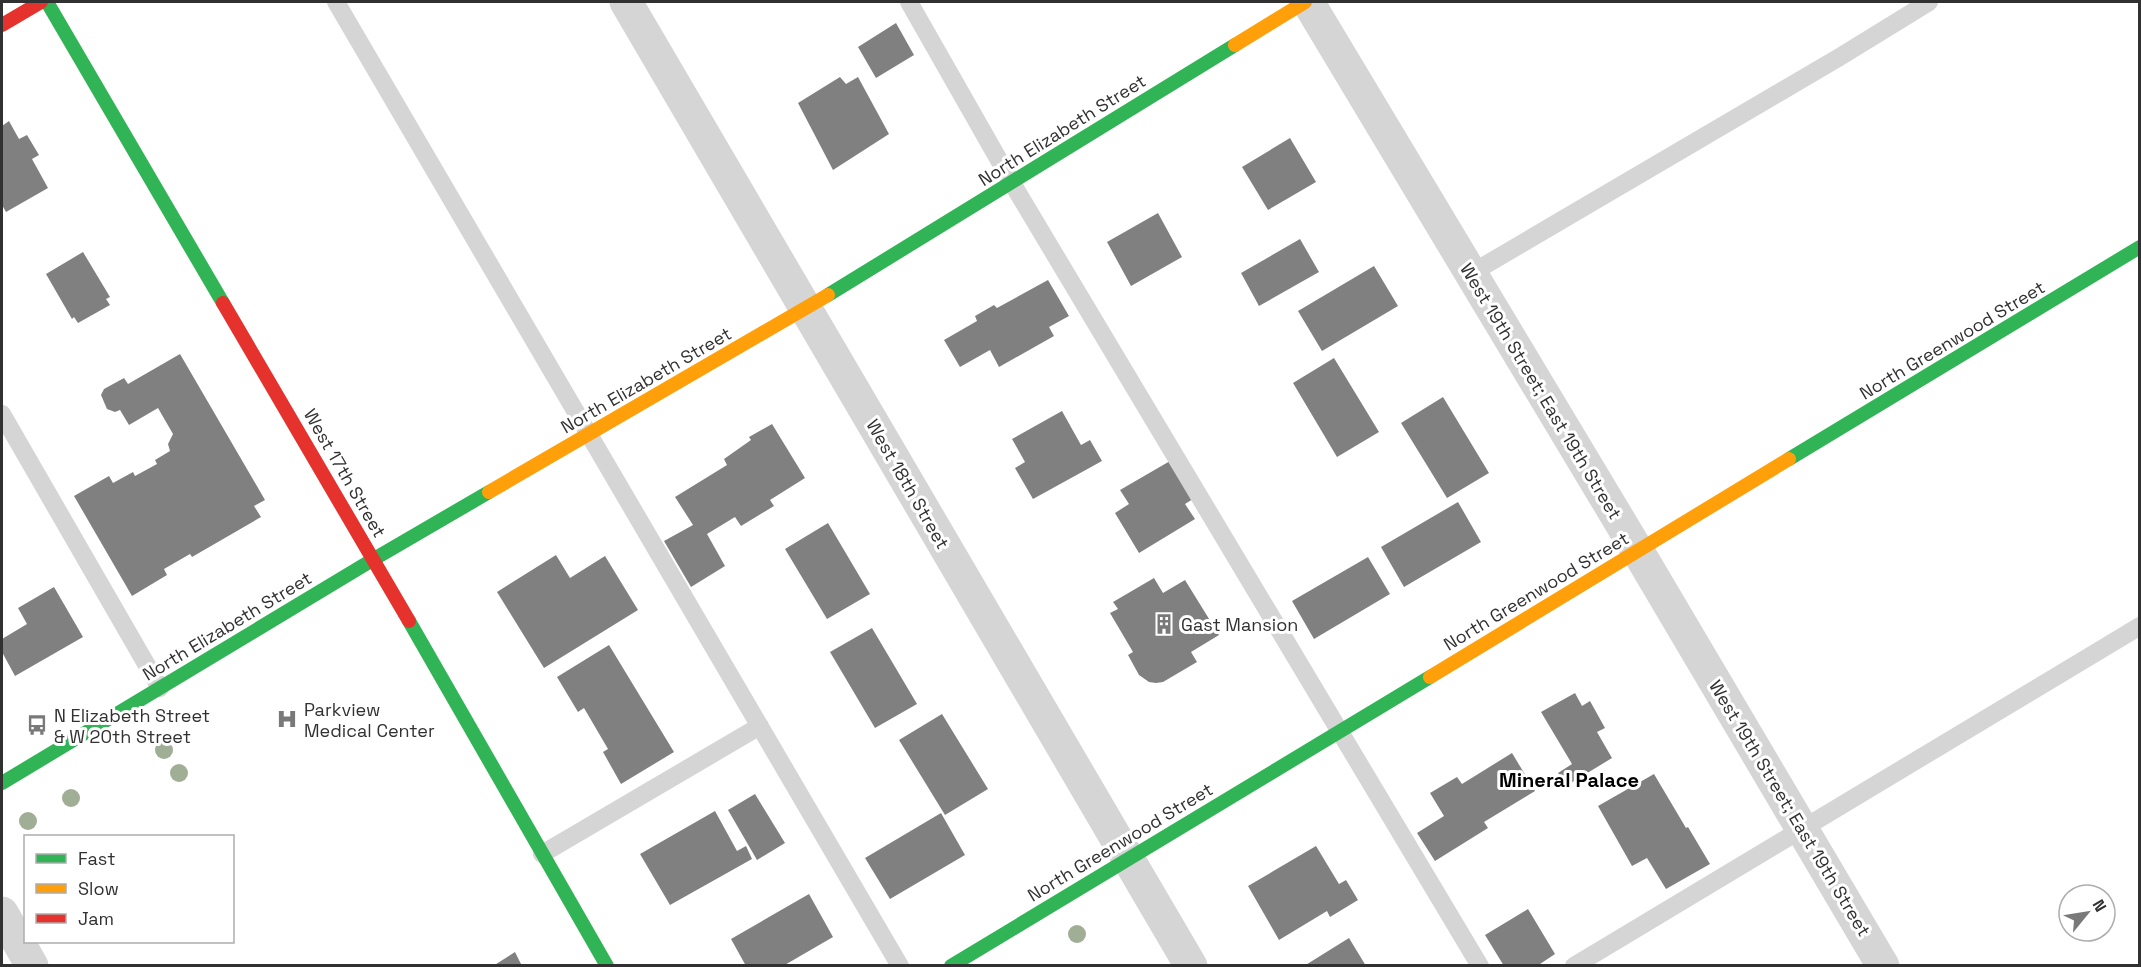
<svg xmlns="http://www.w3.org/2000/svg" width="2141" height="967" font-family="'Space Grotesk',sans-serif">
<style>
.building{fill:#808080}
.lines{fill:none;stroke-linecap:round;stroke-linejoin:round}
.lane{stroke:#d5d5d5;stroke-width:18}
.street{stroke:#d5d5d5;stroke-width:33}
.fast{stroke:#30b455;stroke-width:14}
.slow{stroke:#ff9f0a;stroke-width:14}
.jam{stroke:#e5322d;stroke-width:14}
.tree{fill:#a0ae96}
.labels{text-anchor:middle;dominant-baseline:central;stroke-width:6;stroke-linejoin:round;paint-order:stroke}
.street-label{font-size:18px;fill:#313131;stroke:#fff}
.poi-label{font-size:18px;fill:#313131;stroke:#fff;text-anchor:start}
.neighbourhood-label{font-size:20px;font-weight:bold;fill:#000;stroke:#fff}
</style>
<rect width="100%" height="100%" fill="#fff"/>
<path class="building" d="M896,23L914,55L876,78L858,47Z
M840,77L846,84L858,77L889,134L833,170L798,103Z
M9,121L19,139L27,135L39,155L32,159L48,188L6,212L2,205V126Z
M1290,138L1316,182L1268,210L1242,167Z
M1158,213L1182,257L1131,286L1107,242Z
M1300,239L1319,272L1259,306L1241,273Z
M83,252L110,297L106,299L110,305L78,323L74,317L72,319L46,274Z
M1374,266L1398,306L1322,351L1298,311Z
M1048,280L1069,316L1049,327L1054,336L999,367L990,350L960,367L944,340L977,321L975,316L994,305L997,308Z
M180,354L265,500L254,506L261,517L192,557L190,554L164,569L167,575L132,596L74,496L109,476L113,483L133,472L135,476L157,464L155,460L170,451L168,444L173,434L158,408L129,425L120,410L115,412L107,409L101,395L104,389L124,378L128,384Z
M1334,358L1379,432L1337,457L1293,383Z
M1443,397L1489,473L1447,498L1401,423Z
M1062,411L1081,445L1090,440L1102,461L1033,499L1015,468L1025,462L1012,439Z
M772,424L805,478L770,500L774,506L741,526L735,517L707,534L725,566L691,587L664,541L693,525L675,497L727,465L724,459L751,440L749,437Z
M1170,461L1193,499L1185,504L1195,519L1139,553L1115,513L1129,504L1120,490Z
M1458,502L1481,542L1404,587L1381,547Z
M828,523L870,594L827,619L785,549Z
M556,555L570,578L605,556L638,610L544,668L497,592Z
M1368,557L1390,594L1314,639L1292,601Z
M1154,578L1163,593L1185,580L1219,635L1191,652L1197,662L1163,682L1156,683L1149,682L1139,675L1128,655L1133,652L1110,613L1118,609L1113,602Z
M54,587L83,637L15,676L2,652V639L27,624L18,608Z
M872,628L917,704L875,728L830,652Z
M609,645L674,752L621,784L603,752L608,749L584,708L578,712L557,677Z
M1575,693L1582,706L1590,701L1605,728L1597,732L1612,758L1566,786L1558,773L1572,764L1541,712Z
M942,714L988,789L945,815L899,740Z
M1512,753L1535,791L1484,822L1488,828L1435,861L1417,833L1444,816L1430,793L1457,777L1462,784Z
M1654,774L1686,828L1688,827L1710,864L1666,889L1647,858L1632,866L1598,806Z
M755,794L785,843L757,860L728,810Z
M715,811L737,851L746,846L752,859L670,905L640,854Z
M941,813L965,855L890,899L865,858Z
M1316,846L1339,884L1346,880L1358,900L1330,917L1327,911L1279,940L1248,886Z
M809,894L833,937L783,966H746L731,939Z
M1528,909L1555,954L1537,966H1504L1485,935Z
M1349,938L1366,966H1304Z
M515,952L522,966H493Z"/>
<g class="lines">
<path class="lane" d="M336,2L900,966
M909,2L1012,183L1480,966
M1470,274L1838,58L1929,2
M2,414L160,688
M542,854L760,726
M1574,966L2140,626"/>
<path class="street" d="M626,2L1191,966
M1308,2L1643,560L1883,966
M2,913L32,966"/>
<path class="fast" d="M47,2L223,303
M828,295L1235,45
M1789,459L2140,247
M409,621L607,966
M2,783L374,559L489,492
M951,966L1430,677"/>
<path class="slow" d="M1235,45L1305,2
M489,492L828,295
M1430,677L1789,459"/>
<path class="jam" d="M2,25L41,2
M223,303L409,621"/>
</g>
<g class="tree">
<circle cx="164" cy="750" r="9"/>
<circle cx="179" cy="773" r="9"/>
<circle cx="71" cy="798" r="9"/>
<circle cx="28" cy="821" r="9"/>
<circle cx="1077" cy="934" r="9"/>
</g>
<defs>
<g id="building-bare" transform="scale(1.62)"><path d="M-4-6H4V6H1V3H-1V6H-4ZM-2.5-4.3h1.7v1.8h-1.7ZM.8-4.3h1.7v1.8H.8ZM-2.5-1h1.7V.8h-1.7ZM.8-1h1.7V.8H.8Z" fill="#797979" stroke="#fff" stroke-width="2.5" paint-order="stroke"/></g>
<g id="hospital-bare" transform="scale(1.62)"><path d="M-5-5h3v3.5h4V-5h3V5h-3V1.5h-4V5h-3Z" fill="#797979" stroke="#fff" stroke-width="2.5" paint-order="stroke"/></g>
<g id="bus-bare" transform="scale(1.62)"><path d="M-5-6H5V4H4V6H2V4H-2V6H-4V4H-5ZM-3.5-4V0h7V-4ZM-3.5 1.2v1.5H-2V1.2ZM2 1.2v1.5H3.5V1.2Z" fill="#797979" stroke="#fff" stroke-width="2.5" paint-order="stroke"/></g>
</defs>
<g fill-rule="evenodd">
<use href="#building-bare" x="1164" y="624"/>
<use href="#hospital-bare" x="287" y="719"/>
<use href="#bus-bare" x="37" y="725"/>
</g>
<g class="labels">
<g class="street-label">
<text transform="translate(1062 130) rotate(-32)">North Elizabeth Street</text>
<text transform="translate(1952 340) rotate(-31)">North Greenwood Street</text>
<text transform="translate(646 380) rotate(-30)">North Elizabeth Street</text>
<text transform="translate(1541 391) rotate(59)">West 19th Street; East 19th Street</text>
<text transform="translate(345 473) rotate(60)">West 17th Street</text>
<text transform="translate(908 484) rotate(60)">West 18th Street</text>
<text transform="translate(1536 591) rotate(-31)">North Greenwood Street</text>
<text transform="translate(227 626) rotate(-31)">North Elizabeth Street</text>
<text transform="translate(1790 808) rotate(59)">West 19th Street; East 19th Street</text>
<text transform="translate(1120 842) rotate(-31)">North Greenwood Street</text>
</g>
<g class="poi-label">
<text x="1181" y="624">Gast Mansion</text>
<text x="304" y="709">Parkview<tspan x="304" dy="21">Medical Center</tspan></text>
<text x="54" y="715">N Elizabeth Street<tspan x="54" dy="21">&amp; W 20th Street</tspan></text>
</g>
<g class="neighbourhood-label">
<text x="1569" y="780">Mineral Palace</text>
</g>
</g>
<rect width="2141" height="967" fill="none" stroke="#313131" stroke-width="6"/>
<rect x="24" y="835" width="210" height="108" fill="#ffffff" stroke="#adadad" stroke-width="1.5"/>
<rect x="36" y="854" width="30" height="9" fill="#30b455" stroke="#adadad" stroke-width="1.5"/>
<text x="78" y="865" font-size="18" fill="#313131">Fast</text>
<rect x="36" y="884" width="30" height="9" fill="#ff9f0a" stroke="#adadad" stroke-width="1.5"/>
<text x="78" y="895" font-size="18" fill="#313131">Slow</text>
<rect x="36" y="914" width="30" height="9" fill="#e5322d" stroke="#adadad" stroke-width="1.5"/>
<text x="78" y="925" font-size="18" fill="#313131">Jam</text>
<g transform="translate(2087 913) rotate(60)"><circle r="28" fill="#ffffff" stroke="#adadad" stroke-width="1.5"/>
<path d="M0-4.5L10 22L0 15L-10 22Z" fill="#797979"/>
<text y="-9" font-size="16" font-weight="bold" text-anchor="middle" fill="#313131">N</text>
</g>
</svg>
